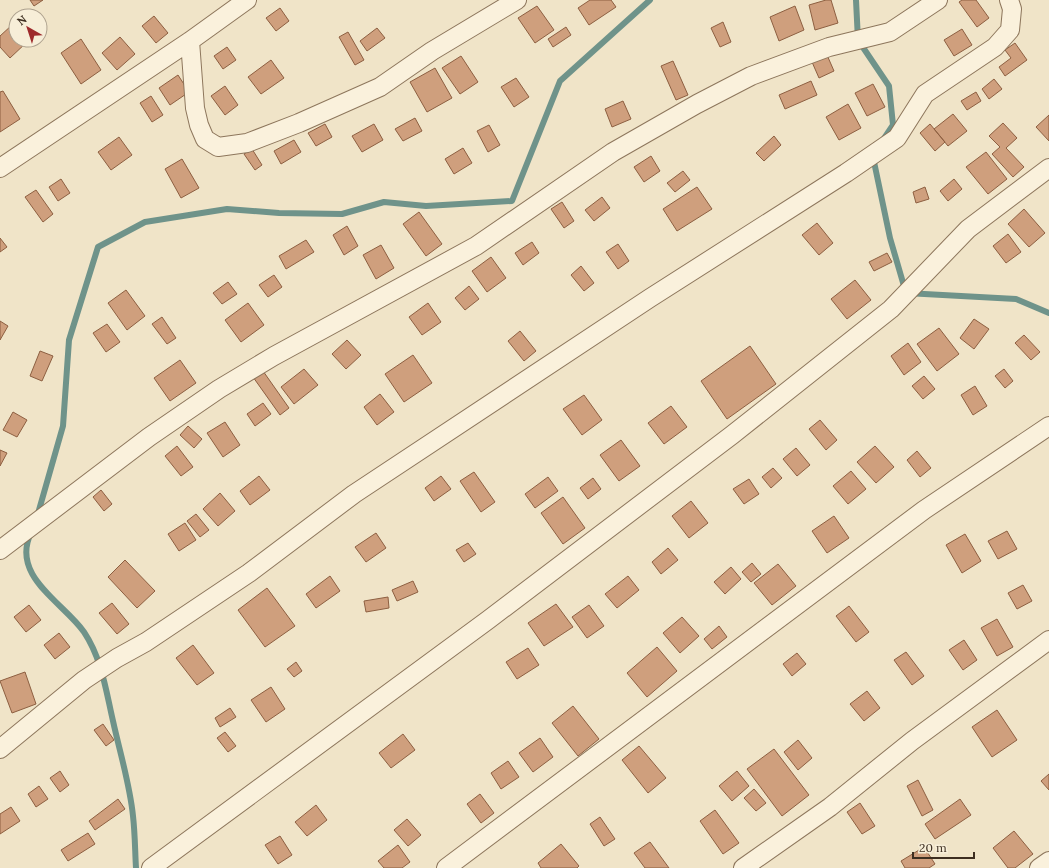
<svg xmlns="http://www.w3.org/2000/svg" width="1049" height="868" font-family="Lora,serif">
<style>
.lines{fill:none;stroke-linecap:round;stroke-linejoin:round}
.stream{stroke:#6f938a;stroke-width:6}
.building{fill:#cf9f7d;stroke:#8d5f41}
.street-casing{stroke:#8d765c;stroke-width:20}
.street{stroke:#faf1dc;stroke-width:18}
</style>
<rect width="100%" height="100%" fill="#f0e4c8"/>
<g class="lines">
<path class="stream" d="M856,0L858,40L889,86L893,125L883,140
M873,157L890,238L906,293L1016,299L1049,313
M37,517L63,426L69,340L98,247L145,222L227,209L279,213L342,214L384,202L426,206L512,201L560,81L650,0
M31,533C10,576 64,603 84,632C102,659 106,691 113,721C120,753 130,785 133,816C135,833 135,851 136,868"/>
</g>
<path class="building" d="M30,0H43L34,6Z
M590,0H611L616,7L589,25L578,8Z
M826,0H831L838,23L815,30L809,5Z
M962,0H976L989,18L977,27L959,2Z
M537,6L554,30L535,43L518,18Z
M795,6L804,30L779,41L770,17Z
M280,8L289,21L276,31L266,18Z
M154,16L168,33L156,43L142,26Z
M723,22L731,42L720,47L711,28Z
M12,25L16,30V40H25L27,42L10,58L0,47V36Z
M566,27L571,35L553,47L548,39Z
M377,28L385,38L367,51L360,41Z
M962,29L972,45L954,56L944,40Z
M348,32L364,60L355,65L339,37Z
M120,37L135,54L117,70L102,53Z
M81,39L101,70L81,84L61,53Z
M1015,43L1027,60L1005,76L999,67L1011,58L1005,50Z
M227,47L236,60L223,69L214,56Z
M827,55L834,71L819,78L812,62Z
M461,56L478,82L460,94L442,68Z
M271,60L284,78L261,94L248,77Z
M673,61L688,95L676,100L661,66Z
M435,68L452,98L427,112L410,82Z
M178,75L189,92L170,105L159,88Z
M516,78L529,97L514,107L501,87Z
M994,79L1002,89L989,99L982,89Z
M811,81L817,95L785,109L779,95Z
M873,84L885,107L867,116L855,93Z
M225,86L238,105L225,115L211,96Z
M3,91L20,119L0,132V92Z
M976,92L981,101L967,110L961,101Z
M151,96L163,115L152,122L140,103Z
M623,101L631,119L612,127L605,109Z
M848,104L861,128L839,140L826,117Z
M953,114L967,131L948,146L934,129Z
M1049,115V141L1036,127Z
M415,118L422,131L403,141L395,129Z
M1003,123L1017,138L1006,148L1024,167L1013,177L992,154L1000,147L989,136Z
M325,124L332,137L316,146L308,133Z
M374,124L383,140L362,152L352,136Z
M930,124L945,142L935,151L920,133Z
M489,125L500,145L488,152L477,131Z
M774,136L781,145L764,161L756,153Z
M119,137L132,155L111,170L98,152Z
M294,140L301,152L281,164L274,151Z
M463,148L472,163L454,174L445,159Z
M252,149L262,165L255,170L244,154Z
M986,152L1007,179L988,194L966,167Z
M651,156L660,171L644,182L634,167Z
M182,159L199,188L181,198L165,169Z
M683,171L690,180L675,192L667,183Z
M61,179L70,193L58,201L49,187Z
M954,179L962,189L948,201L940,191Z
M697,187L712,209L677,231L663,209Z
M925,187L929,199L916,203L913,192Z
M36,190L53,214L43,222L25,197Z
M602,197L610,208L594,221L585,210Z
M562,202L574,221L564,228L551,209Z
M1024,209L1045,233L1029,247L1008,224Z
M419,212L442,244L426,256L403,224Z
M817,223L833,243L819,255L802,235Z
M347,226L358,246L344,255L333,235Z
M1008,234L1021,252L1006,263L993,246Z
M0,238L7,247L0,252Z
M306,240L314,252L286,269L279,256Z
M532,242L539,253L523,265L515,253Z
M618,244L629,261L618,269L606,252Z
M381,245L394,268L376,279L363,255Z
M887,253L892,262L874,271L869,262Z
M491,257L506,278L487,292L472,271Z
M581,266L594,283L584,291L571,275Z
M274,275L282,287L268,297L259,285Z
M855,280L871,300L847,319L831,299Z
M228,282L237,294L222,304L213,293Z
M469,286L479,299L465,310L455,298Z
M126,290L145,316L127,330L108,303Z
M248,303L264,325L241,342L225,320Z
M428,303L441,322L422,335L409,317Z
M162,317L176,338L167,344L152,324Z
M974,319L989,329L974,349L960,338Z
M0,321L8,326L0,340Z
M107,324L120,342L106,352L93,333Z
M939,328L959,354L937,371L917,344Z
M520,331L536,351L524,361L508,341Z
M1024,335L1040,352L1031,360L1015,343Z
M347,340L361,355L346,369L332,354Z
M908,343L921,362L904,375L891,356Z
M750,346L776,384L727,419L701,381Z
M40,351L53,356L42,381L30,376Z
M413,355L432,383L404,402L385,374Z
M180,360L196,383L170,401L154,378Z
M304,369L318,385L294,404L281,387Z
M1004,369L1013,381L1005,388L995,376Z
M263,371L289,408L280,415L253,377Z
M924,376L935,389L923,399L912,386Z
M975,386L987,406L973,415L961,395Z
M380,394L394,412L377,425L364,407Z
M584,395L602,420L582,435L563,409Z
M263,403L271,414L255,426L247,414Z
M671,406L687,427L664,444L648,423Z
M13,412L27,420L17,437L3,430Z
M820,420L837,440L826,450L809,429Z
M225,422L240,445L223,457L207,433Z
M188,426L202,439L194,448L180,435Z
M621,440L640,466L619,481L600,455Z
M177,446L193,467L181,476L165,456Z
M875,446L894,467L876,483L857,462Z
M796,448L810,465L797,476L783,459Z
M0,450L7,453L0,466Z
M917,451L931,468L920,477L907,460Z
M773,468L782,478L771,488L762,477Z
M851,471L866,489L848,504L833,486Z
M474,472L495,502L481,512L460,481Z
M259,476L270,490L250,505L240,491Z
M441,476L451,489L434,501L425,488Z
M548,477L558,491L535,508L525,494Z
M593,478L601,489L588,499L580,488Z
M749,479L759,494L744,504L733,489Z
M101,490L112,504L104,511L93,497Z
M220,493L235,511L218,526L203,509Z
M563,497L585,528L563,544L541,513Z
M691,501L708,523L689,538L672,516Z
M196,514L209,530L200,537L187,521Z
M834,516L849,538L827,553L812,531Z
M185,523L196,540L179,551L168,534Z
M1007,531L1017,549L998,559L988,541Z
M376,533L386,548L366,562L355,547Z
M965,534L981,561L962,573L946,545Z
M468,543L476,554L464,562L456,550Z
M668,548L678,560L661,574L652,562Z
M125,560L155,591L137,608L108,577Z
M752,563L761,574L751,582L742,572Z
M778,564L796,586L772,605L754,583Z
M731,567L741,579L725,594L714,582Z
M330,576L340,591L316,608L306,594Z
M628,576L639,590L617,608L605,594Z
M413,581L418,592L397,601L392,590Z
M1023,585L1032,601L1017,609L1008,593Z
M267,588L295,626L265,647L238,610Z
M388,597L389,608L366,612L364,601Z
M112,603L129,624L117,634L99,613Z
M556,604L573,627L544,646L528,623Z
M29,605L41,620L26,632L14,617Z
M589,605L604,626L587,638L572,617Z
M849,606L869,632L856,642L836,616Z
M682,617L699,636L680,653L663,633Z
M997,619L1013,647L997,656L981,628Z
M719,626L727,637L712,649L704,639Z
M59,633L70,647L55,659L44,645Z
M964,640L977,660L963,670L949,650Z
M193,645L214,673L197,685L176,658Z
M657,647L677,671L647,697L627,673Z
M528,648L539,665L517,679L506,662Z
M906,652L924,676L912,685L894,660Z
M797,653L806,664L792,676L783,664Z
M296,662L302,671L294,677L287,669Z
M25,672L36,704L12,713L0,681Z
M271,687L285,709L266,722L251,700Z
M867,691L880,708L864,721L850,704Z
M573,706L599,739L578,756L552,723Z
M230,708L236,717L220,727L215,718Z
M997,710L1017,740L992,757L972,727Z
M103,724L114,740L106,746L94,730Z
M225,732L236,746L228,752L217,738Z
M403,734L415,750L391,768L379,753Z
M540,738L553,757L533,772L519,753Z
M798,740L812,758L798,770L784,752Z
M639,746L666,778L648,793L622,760Z
M774,749L809,795L782,816L747,769Z
M508,761L519,777L501,789L491,773Z
M60,771L69,785L60,792L50,778Z
M737,771L749,786L732,801L719,786Z
M1049,774V790L1041,781Z
M918,780L933,810L922,816L907,786Z
M39,786L48,799L36,807L28,794Z
M754,789L766,803L756,811L744,798Z
M480,794L494,813L481,823L467,804Z
M118,799L125,809L95,830L89,821Z
M960,799L971,815L935,839L925,824Z
M860,803L875,826L862,834L847,812Z
M316,805L327,820L307,836L295,822Z
M11,807L20,821L0,834V814Z
M715,810L739,843L723,854L700,821Z
M600,817L615,839L604,846L590,824Z
M407,819L421,835L408,846L394,830Z
M1014,831L1033,854L1015,868H1008L993,848Z
M88,833L95,844L68,861L61,850Z
M280,836L292,855L278,864L265,845Z
M650,842L669,868H645L634,853Z
M561,844L579,866L577,868H541L538,863Z
M398,845L410,862L402,868H384L378,861Z
M924,847L935,864L929,868H905L901,861Z"/>
<g class="lines">
<g class="street-casing">
<path id="street" d="M190,41L195,108L199,125L205,139L218,147L247,143L299,123L380,87L432,51L517,0
M0,168L190,41L247,0
M0,550L149,437L219,389L274,356L476,246L613,152L697,104L751,76L829,47L890,32L938,0
M0,749L84,680L117,658L146,642L249,573L354,494L650,298L846,173L897,138L925,94L995,47L1010,30L1012,9L1009,0
M151,868L488,620L732,435L891,309L968,229L1049,168
M446,868L924,510L1049,426
M743,868L830,807L912,741L1049,640
M1039,868L1049,861"/>
</g>
<use href="#street" class="street"/>
</g>
<g transform="translate(28 28) rotate(321)"><circle r="19" fill="#f7eed8" stroke="#ada18e"/>
<path d="M0-3L7 15L0 10L-7 15Z" fill="#9e2a2b"/>
<text y="-6" font-size="11" font-weight="bold" text-anchor="middle" fill="#3d2e20">N</text>
</g>
<path d="M913 852v6h61v-6" fill="none" stroke="#3d2e20" stroke-width="2"/>
<text x="919" y="852" font-size="12" fill="#3d2e20" stroke="#f7eed8" stroke-width="3" paint-order="stroke">20 m</text>
</svg>
